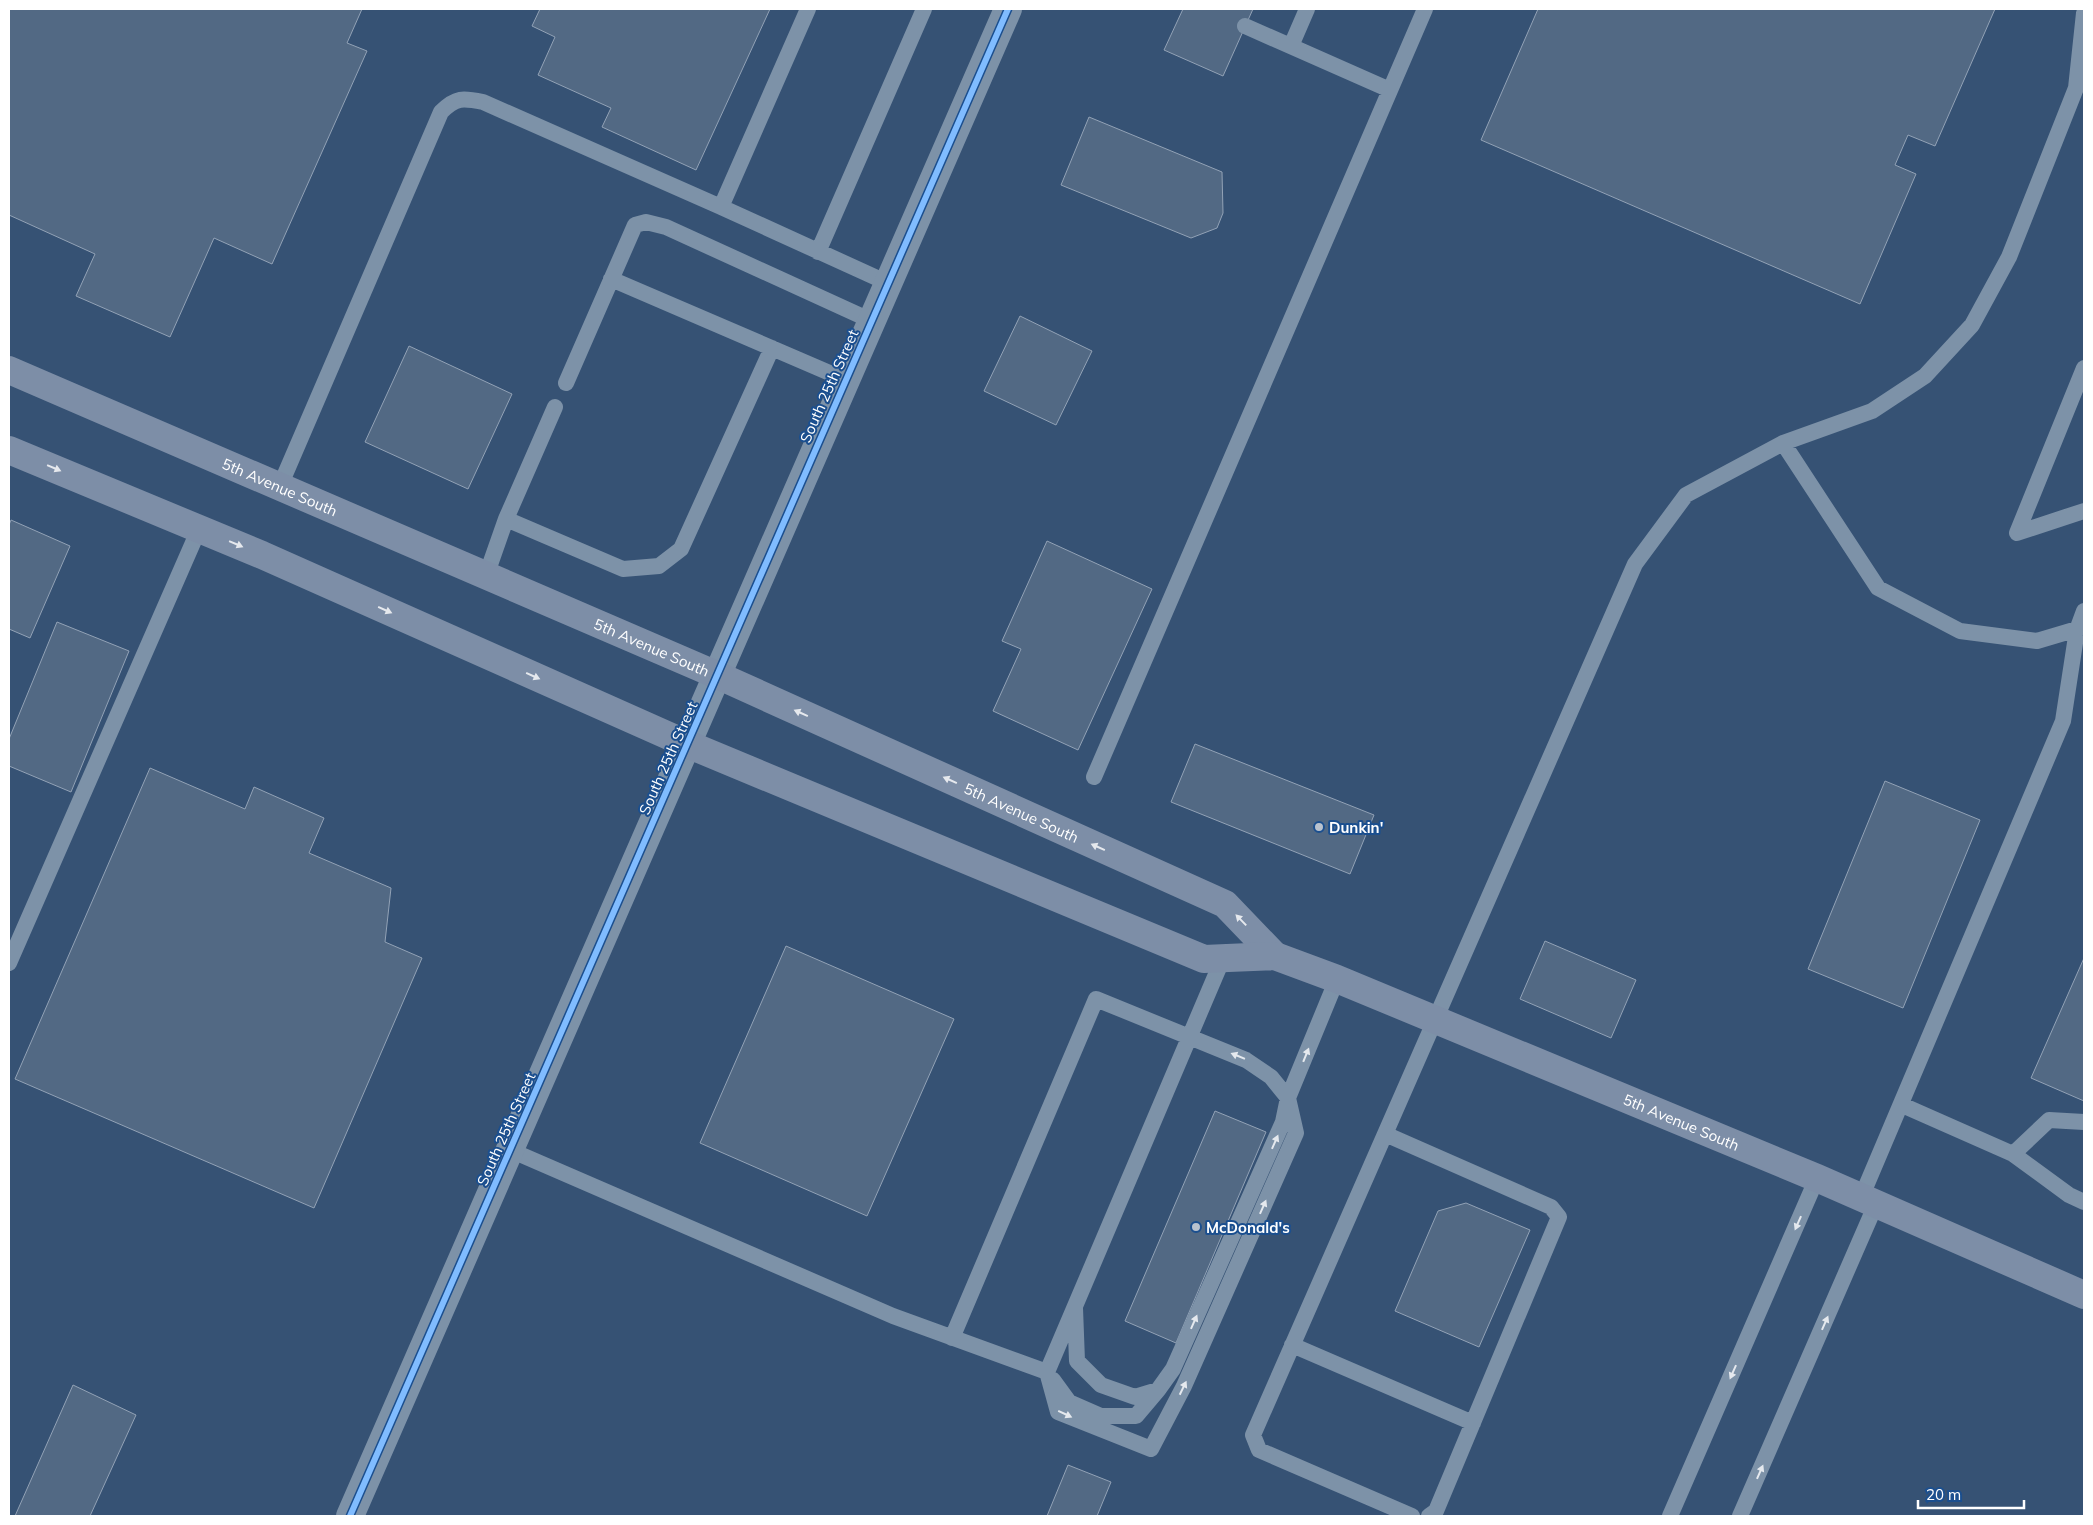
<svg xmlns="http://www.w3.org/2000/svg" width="2093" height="1525" font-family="Mulish,sans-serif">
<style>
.building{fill:#526984;stroke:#92a2b6}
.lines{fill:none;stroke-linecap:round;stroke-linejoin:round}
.service{stroke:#7d92a8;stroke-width:16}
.tertiary{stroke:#7d92a8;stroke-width:28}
.primary{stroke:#7d8ea7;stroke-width:28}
.cycleway-casing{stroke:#1b4f8f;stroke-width:9}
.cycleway{stroke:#80bcff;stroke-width:6}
.oneway{fill:#e5e8ed}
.oneway2{fill:#e5e9ee}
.poi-dot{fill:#b9c2ce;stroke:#1b4f8f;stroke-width:2}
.labels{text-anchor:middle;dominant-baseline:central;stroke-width:4;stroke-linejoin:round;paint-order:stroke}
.street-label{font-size:15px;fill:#fff;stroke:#1b4f8f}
.poi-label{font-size:15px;font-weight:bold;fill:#fff;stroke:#1b4f8f;text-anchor:start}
</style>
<rect width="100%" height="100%" fill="#365274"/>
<path class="building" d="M9,9H362L347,43L367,51L272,264L214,238L170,337L76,296L95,254L9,215Z
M540,9H770L696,170L602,127L611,108L538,75L555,37L532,26Z
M1183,9H1253L1223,76L1164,50Z
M1538,9H1995L1935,146L1908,135L1895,165L1916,174L1860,304L1481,140Z
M1089,117L1222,172L1223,213L1217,228L1191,238L1061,185Z
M1020,316L1092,351L1056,425L984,391Z
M409,346L512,394L468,489L365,442Z
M11,520L70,546L30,638L9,629V525Z
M1047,541L1152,589L1078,750L993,711L1021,649L1002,641Z
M57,622L129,651L71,792L9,766V739Z
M1195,744L1374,815L1350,874L1171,802Z
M150,768L245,809L254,787L324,818L309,853L391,888L385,942L422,958L314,1208L15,1079Z
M1885,781L1980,820L1903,1008L1808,969Z
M1545,941L1636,980L1611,1038L1520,999Z
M786,946L954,1019L867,1216L700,1143Z
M2084,958V1101L2031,1078Z
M1215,1111L1266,1132L1176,1343L1125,1321Z
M1466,1203L1530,1230L1479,1347L1395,1311L1438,1211Z
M73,1385L136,1415L90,1516H15Z
M1068,1465L1111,1482L1097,1516H1047Z"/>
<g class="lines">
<path class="service" d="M808,9L721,207L888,283
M1245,26L1390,90
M1291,46L1307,9
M818,252L924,9
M611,279L846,380
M2084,368L2017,533L2084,511
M566,383L635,225L646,222L666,227L872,321
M1783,443L1878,588L1960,631L2037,641L2084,627
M280,486L441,112C456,97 463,98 483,102L721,207
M506,519L623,569L659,566L681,549L772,348
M486,576L506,519L555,407
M1094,777L1425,9
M9,963L199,529
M1902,1105L2013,1154L2069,1195L2084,1202
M1385,1134L1551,1207L1559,1217L1436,1511L1429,1516
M510,1150L893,1316L1047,1372L1223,958
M2013,1154L2049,1120L2084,1122
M1861,1198L2063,721L2077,630L2084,611
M952,1338L1096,999L1246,1060L1271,1077L1288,1098L1283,1122L1173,1369L1158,1390L1135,1397L1101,1385L1077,1361L1075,1308
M1292,1345L1473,1423
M1047,1372L1058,1412L1151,1449L1184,1386L1296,1133L1288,1098L1337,979
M1053,1380L1069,1402L1101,1416H1136L1158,1390
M1412,1516L1259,1450L1253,1435L1635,564L1686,495L1783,443L1872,411L1925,376L1972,325L2009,257L2076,88L2084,13
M1670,1516L1817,1178
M1740,1516L1876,1204"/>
<path class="tertiary" d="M350,1516L1008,9"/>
<g class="primary">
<path id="s1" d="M9,370L717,675L1225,904L1275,956"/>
<path id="s2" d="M9,450L262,555L687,744L1204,959L1275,956L1337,979L1817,1178L2084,1295"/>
</g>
<g class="cycleway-casing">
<path id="cycleway" d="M350,1516L1008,9"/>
</g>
<use href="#cycleway" class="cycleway"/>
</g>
<defs><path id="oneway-solid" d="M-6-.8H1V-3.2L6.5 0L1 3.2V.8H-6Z" transform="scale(1.25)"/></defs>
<g class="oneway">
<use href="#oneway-solid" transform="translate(54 468) rotate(23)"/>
<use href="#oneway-solid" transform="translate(236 544) rotate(23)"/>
<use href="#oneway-solid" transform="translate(385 610) rotate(24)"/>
<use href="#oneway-solid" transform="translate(533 676) rotate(24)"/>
<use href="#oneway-solid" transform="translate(801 713) rotate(-156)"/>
<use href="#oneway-solid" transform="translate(950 780) rotate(-156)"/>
<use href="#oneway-solid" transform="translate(1098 847) rotate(-156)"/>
<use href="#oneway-solid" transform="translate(1241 920) rotate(-134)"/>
</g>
<g class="oneway2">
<use href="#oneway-solid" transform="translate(1306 1055) rotate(-68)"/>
<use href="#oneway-solid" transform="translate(1238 1056) rotate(-158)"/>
<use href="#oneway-solid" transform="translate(1275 1142) rotate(-66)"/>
<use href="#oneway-solid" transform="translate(1263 1207) rotate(-66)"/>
<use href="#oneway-solid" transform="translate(1798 1223) rotate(114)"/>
<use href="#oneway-solid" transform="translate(1194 1322) rotate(-66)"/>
<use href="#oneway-solid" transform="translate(1825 1323) rotate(-66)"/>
<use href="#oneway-solid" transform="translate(1733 1372) rotate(114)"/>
<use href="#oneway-solid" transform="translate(1183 1388) rotate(-64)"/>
<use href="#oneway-solid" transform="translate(1065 1414) rotate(25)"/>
<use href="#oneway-solid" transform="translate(1760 1472) rotate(-66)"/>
</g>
<g class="poi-dot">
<circle cx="1319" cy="827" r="5"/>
<circle cx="1196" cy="1227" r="5"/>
</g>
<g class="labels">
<g class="street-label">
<text transform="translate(829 386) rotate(-66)">South 25th Street</text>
<text stroke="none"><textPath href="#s1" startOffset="295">5th Avenue South</textPath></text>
<text stroke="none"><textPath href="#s1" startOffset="700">5th Avenue South</textPath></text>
<text transform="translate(668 758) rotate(-66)">South 25th Street</text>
<text stroke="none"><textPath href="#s1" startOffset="1105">5th Avenue South</textPath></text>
<text stroke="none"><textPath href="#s2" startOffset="1809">5th Avenue South</textPath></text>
<text transform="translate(506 1129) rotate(-66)">South 25th Street</text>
</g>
<g class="poi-label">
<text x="1329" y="827">Dunkin'</text>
<text x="1206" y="1227">McDonald's</text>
</g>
</g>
<rect width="2093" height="1525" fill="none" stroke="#ffffff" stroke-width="20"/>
<path d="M1918 1500v8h106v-8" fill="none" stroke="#ffffff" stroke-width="2.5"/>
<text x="1926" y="1500" font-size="15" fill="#ffffff" stroke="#1b4f8f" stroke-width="4" paint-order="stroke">20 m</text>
</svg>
